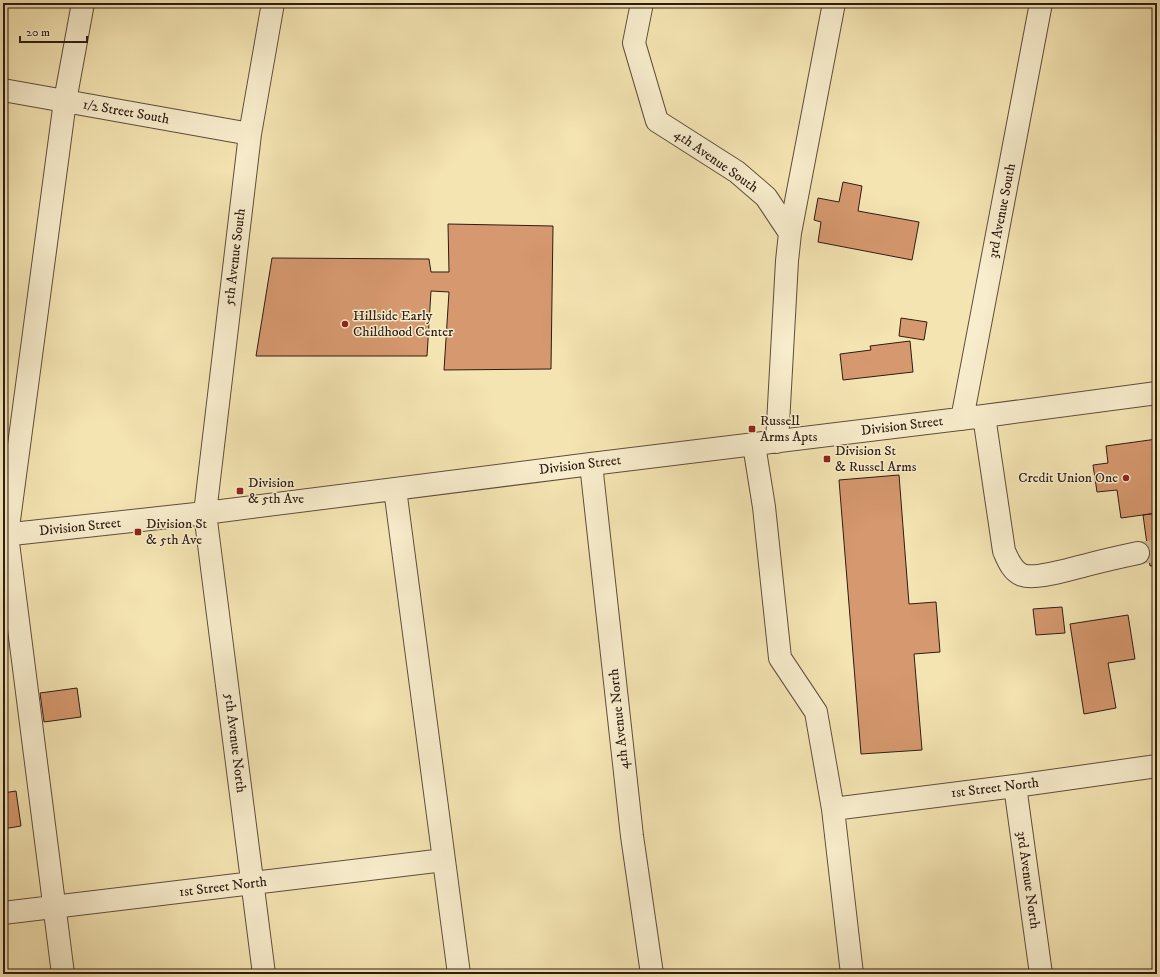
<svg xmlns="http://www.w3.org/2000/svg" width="1160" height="977" font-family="'IM FELL DW Pica',serif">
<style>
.building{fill:#d6986e;stroke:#2d1c14}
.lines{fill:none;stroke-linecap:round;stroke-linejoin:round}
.minor-tunnel{stroke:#ccbc92;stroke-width:22;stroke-dasharray:22 11;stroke-linecap:butt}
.minor-casing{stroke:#5f4e3c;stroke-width:24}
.minor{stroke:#f8edcd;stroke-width:22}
.poi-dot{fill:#8f2418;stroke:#f8edcd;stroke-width:1.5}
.labels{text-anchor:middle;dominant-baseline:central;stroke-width:3;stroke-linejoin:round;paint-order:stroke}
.street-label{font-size:14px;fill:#2d1c14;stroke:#f8edcd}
.poi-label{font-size:14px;fill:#2d1c14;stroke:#f8edcd;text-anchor:start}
</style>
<rect width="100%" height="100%" fill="#f4e4b2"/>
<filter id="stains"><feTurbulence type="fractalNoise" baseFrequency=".005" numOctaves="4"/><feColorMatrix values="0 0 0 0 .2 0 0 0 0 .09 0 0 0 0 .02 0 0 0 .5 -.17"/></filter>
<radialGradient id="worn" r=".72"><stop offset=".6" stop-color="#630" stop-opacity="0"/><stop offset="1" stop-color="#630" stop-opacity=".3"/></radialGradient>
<path class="building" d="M843,182L862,186L858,211L919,222L912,260L818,242L821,222L814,220L818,198L839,202Z
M448,224L553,226L551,369L444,370L449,292L431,291L427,356H256L272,258L429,259L431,272H449Z
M901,318L927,322L924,340L899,336Z
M910,341L913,372L843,380L840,354L871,350L870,346Z
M1157,439V513L1121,518L1117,490L1097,492L1093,465L1108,463L1106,446Z
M899,475L909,604L936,602L940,652L914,654L922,750L861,754L839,480Z
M1157,513V565L1150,566L1143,515Z
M1062,607L1065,633L1036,635L1033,609Z
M1128,615L1135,659L1108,663L1116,708L1084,714L1070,624Z
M77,688L81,717L44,722L40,693Z
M16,791L21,826L3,829V793Z"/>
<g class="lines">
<path class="minor-tunnel" d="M1138,553L1157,551"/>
<g class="minor-casing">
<path id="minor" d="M642,3L634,43L657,121L737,172L766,197L790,233L787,261L777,442
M3,90L250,134
M790,233L834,3
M984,416L1004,551C1008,560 1012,571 1022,575C1036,580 1069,569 1083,566C1101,561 1119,557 1138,553
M962,419L1041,3
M754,445L764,507L780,658L816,712L833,809L852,974
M591,464L632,836L652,974
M395,489L459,974
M3,535L205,513L591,464L984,416L1157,393
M1015,786L1041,974
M833,809L1015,786L1157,766
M3,913L444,860
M63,974L7,535L65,101L83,3
M264,974L205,513L250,134L273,3"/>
</g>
<use href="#minor" class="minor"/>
</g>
<g class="poi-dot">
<circle cx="345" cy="324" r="4"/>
<rect x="748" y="425" width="8" height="8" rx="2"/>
<rect x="823" y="455" width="8" height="8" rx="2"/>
<circle cx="1126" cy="478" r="4"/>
<rect x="236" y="487" width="8" height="8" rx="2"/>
<rect x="134" y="528" width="8" height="8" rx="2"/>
</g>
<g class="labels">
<g class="street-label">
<text transform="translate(126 112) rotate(10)">1/2 Street South</text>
<text transform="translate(716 161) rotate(35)">4th Avenue South</text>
<text transform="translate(1002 211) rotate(-79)">3rd Avenue South</text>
<text transform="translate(235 257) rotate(-83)">5th Avenue South</text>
<text transform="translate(902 426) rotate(-7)">Division Street</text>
<text transform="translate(580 465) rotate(-7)">Division Street</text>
<text transform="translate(80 527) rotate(-6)">Division Street</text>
<text transform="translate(619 719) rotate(-96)">4th Avenue North</text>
<text transform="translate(235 743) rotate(83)">5th Avenue North</text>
<text transform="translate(995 788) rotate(-7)">1st Street North</text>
<text transform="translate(1028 880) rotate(82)">3rd Avenue North</text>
<text transform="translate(223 887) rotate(-7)">1st Street North</text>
</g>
<g class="poi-label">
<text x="353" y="316">Hillside Early<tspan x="353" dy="16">Childhood Center</tspan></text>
<text x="760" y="421">Russell<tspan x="760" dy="16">Arms Apts</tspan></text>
<text x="835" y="451">Division St<tspan x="835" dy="16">&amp; Russel Arms</tspan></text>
<text x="1118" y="478" text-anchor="end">Credit Union One</text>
<text x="248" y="483">Division<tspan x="248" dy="16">&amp; 5th Ave</tspan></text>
<text x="146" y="524">Division St<tspan x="146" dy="16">&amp; 5th Ave</tspan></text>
</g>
</g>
<rect width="1160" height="977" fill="none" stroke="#f4e4b2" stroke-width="16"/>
<rect x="4" y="4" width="1152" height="969" fill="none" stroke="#2d1c14" stroke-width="2"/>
<rect x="8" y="8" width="1144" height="961" fill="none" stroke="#2d1c14"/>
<path d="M20 36v6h67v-6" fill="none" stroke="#2d1c14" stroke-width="2"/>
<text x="26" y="36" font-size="12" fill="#2d1c14" stroke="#f8edcd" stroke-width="3" paint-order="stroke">20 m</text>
<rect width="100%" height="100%" filter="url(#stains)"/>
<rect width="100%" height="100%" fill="url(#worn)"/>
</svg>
